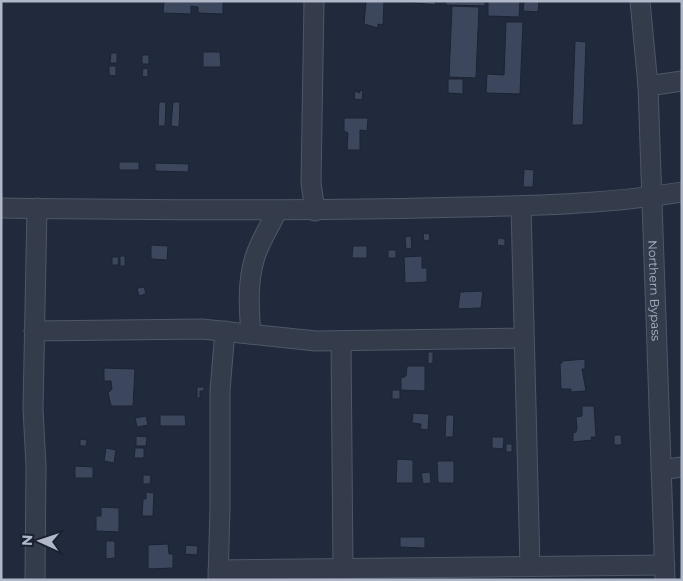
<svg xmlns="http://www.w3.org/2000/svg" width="683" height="581" font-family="Montserrat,sans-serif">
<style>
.building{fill:#3c465d;stroke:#1c2333}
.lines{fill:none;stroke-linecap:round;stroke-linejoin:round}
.minor-casing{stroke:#4f5767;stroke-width:21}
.minor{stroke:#343c4c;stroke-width:19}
.labels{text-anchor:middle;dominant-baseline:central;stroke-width:4.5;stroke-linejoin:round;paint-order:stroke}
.street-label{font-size:12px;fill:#afb7c8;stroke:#1a2131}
</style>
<rect width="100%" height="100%" fill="#202a3c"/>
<path class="building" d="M164,1H223V14L198,13V7L191,6V14L163,13Z
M366,1H384L383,25L378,24V28L364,24Z
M398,1H436L435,5Z
M446,1H485V6L446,5Z
M488,1H520L519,17L488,16Z
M524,1H539L538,12L523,11Z
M452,6L479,7L476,78L449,77Z
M506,22H523L520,94L486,93L487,74L504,75Z
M575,41L586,42L583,125H572Z
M203,52H220L221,67H203Z
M111,53H117V63H110Z
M142,55H149V64H142Z
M109,66H116V76L109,75Z
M143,68L148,69V77L142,76Z
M448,79H463V94L448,93Z
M360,90L363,91L362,100L354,99L355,91L360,93Z
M159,102H166L165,126H158Z
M173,102H180L179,127L171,126Z
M344,118H368L367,131L360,130V150H347L348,133L344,131Z
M119,162H139V170H119Z
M155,163L189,164L188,172L155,171Z
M524,169L534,170L533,187H523Z
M429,233L430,240L424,241L423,234Z
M411,236L412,248L406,249L405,237Z
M498,238L505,239V246L497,245Z
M151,245L168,246L167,260L151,259Z
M353,246H367V258H352Z
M388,250H396V258H388Z
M120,256H125V266H120Z
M422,256V268H427V282L405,283L404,257Z
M112,257H119L118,265H112Z
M144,287L146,294L139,296L137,288Z
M483,291L481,308L458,309L460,292Z
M428,352H433V363L428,364Z
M585,359V369H582L586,391L571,392V389H561L560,363H562V361Z
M407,366H425V391L401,390V378L406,376Z
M104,368L135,369L133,406H111L108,393L112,389L111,381H104Z
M197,387H204V391H200V398H197Z
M392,390H400V399H392Z
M582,406H594L596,437H591L592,440L573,442V433L576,432L577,428L576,417L582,416Z
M413,413L429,414L428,430L420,429L421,424L412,423Z
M160,415H185L186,426H160Z
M446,415H454L453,437H445Z
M146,416L148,425L137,427L135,418Z
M614,435H621L622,445H614Z
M136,436L147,437L146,446H136Z
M492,437H504L503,449L492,448Z
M80,439L87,440L86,446H80Z
M506,444H512V452H506Z
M106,448L116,450L114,463L104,461Z
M135,448H144V458H134Z
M397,459L413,460V483H396Z
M437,461H454V483H438Z
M75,466L93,467V478H75Z
M430,472L431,483L423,484L421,473Z
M143,475H151L150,484H143Z
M146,492L154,493L153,516H142L143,499H146Z
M101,507L119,508V532L96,531V516H101Z
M400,537H425V548L400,547Z
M106,541H115V558L106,559Z
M168,544L169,554H173V568L148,569V545Z
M186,545L198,546L197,555L185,554Z"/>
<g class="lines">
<g class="minor-casing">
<g id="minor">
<path d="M314,1L311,183L315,211"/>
<path id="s1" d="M640,1L648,86L665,580"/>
<path d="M648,86L682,81"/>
<path d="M521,206L530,566"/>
<path d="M1,208C141,210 281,211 421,208C508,206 596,206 682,192"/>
<path d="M34,331L202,329L316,341L523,338"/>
<path d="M251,334C249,309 247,282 255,257C260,241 270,226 277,211"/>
<path d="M341,341L343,569"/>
<path d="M661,470L682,467"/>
<path d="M218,570L665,565"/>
<path d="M35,580L36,466L33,409L37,208"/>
<path d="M218,580L220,508V390L225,331"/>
</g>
</g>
<use href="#minor" class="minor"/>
</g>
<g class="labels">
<g class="street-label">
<text stroke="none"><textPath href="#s1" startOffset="290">Northern Bypass</textPath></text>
</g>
</g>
<rect width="683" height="581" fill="none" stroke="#afb7c8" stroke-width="5"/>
<g transform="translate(40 541) rotate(273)" stroke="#1a2131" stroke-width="4" paint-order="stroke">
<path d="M0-4L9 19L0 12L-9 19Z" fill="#afb7c8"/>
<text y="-8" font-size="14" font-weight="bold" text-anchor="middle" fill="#afb7c8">N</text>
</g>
</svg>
